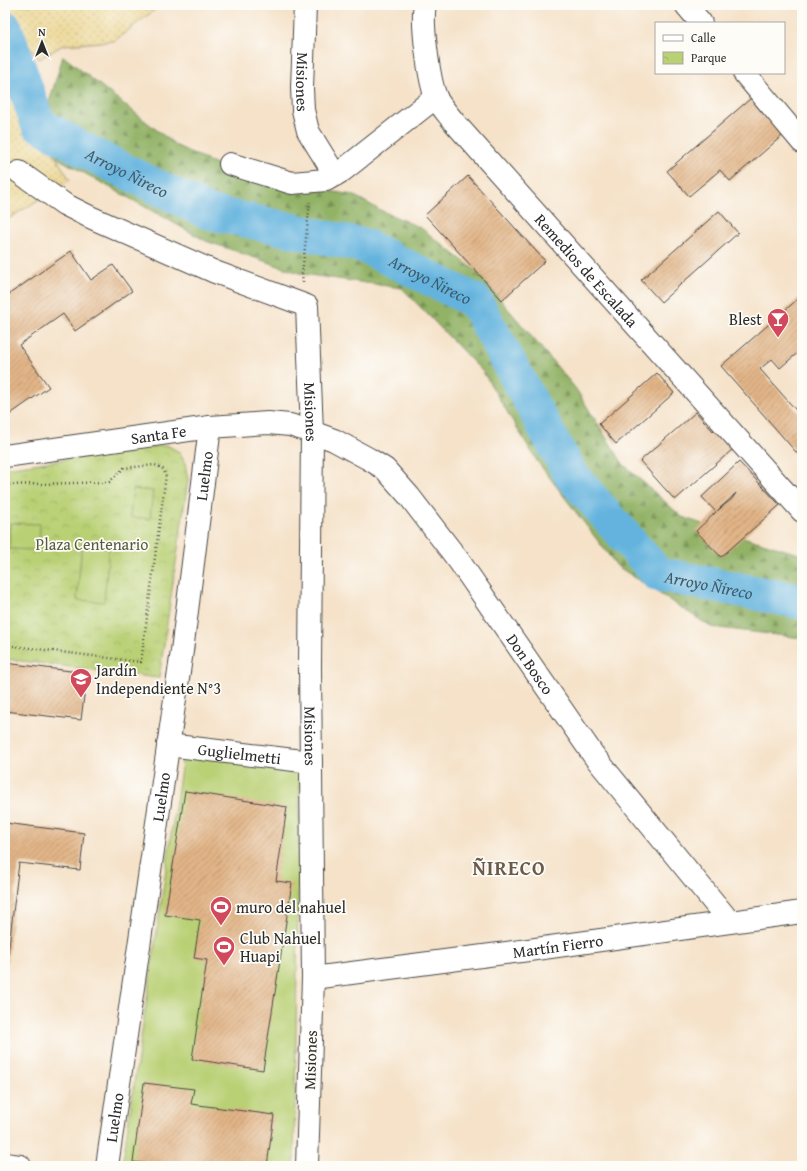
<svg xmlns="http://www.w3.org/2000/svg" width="807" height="1171" font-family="'Gentium Book Plus',serif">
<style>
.forest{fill:url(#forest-firs);stroke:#5e6e48}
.sand{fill:url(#sand-dots);stroke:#8c8264}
.park{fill:url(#park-crowns);stroke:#727e50}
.pitch{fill:#b9d074;stroke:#727e50}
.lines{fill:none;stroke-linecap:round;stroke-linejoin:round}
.river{stroke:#63b3de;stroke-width:35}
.building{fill:url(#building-hatch);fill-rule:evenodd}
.minor-casing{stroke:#494643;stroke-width:24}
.path{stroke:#494643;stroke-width:2.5;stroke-dasharray:1 3;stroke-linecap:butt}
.minor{stroke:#fff;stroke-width:22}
.labels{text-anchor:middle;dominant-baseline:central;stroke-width:3.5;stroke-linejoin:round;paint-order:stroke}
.street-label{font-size:16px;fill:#2b2b2b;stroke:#fdfcf7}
.poi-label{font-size:16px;fill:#2b2b2b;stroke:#fdfcf7;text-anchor:start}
.park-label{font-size:16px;fill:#565d41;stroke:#fdfcf7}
.water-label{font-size:17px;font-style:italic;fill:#3f5b6a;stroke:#fdfcf7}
.district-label{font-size:20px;font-weight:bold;letter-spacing:1px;fill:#6b5b4b;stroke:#fdfcf7}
</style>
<defs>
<pattern id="forest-firs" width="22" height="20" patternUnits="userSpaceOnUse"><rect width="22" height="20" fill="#92b266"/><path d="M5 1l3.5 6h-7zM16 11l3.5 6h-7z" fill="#779154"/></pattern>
<pattern id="sand-dots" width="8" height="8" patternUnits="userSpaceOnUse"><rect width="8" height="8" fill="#eeda9e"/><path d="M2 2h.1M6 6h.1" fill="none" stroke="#cb8" stroke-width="1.8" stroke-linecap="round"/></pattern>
<pattern id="park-crowns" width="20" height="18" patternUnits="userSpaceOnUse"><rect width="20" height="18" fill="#b9d074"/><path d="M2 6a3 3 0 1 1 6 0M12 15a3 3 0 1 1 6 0" fill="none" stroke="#9fb365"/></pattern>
<pattern id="building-hatch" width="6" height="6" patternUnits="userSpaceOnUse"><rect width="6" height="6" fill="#e2b587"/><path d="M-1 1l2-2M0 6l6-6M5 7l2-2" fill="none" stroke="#b7936f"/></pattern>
</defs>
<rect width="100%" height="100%" fill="#fdfcf7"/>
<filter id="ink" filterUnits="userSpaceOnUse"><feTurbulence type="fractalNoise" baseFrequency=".025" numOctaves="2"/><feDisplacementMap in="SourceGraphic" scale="8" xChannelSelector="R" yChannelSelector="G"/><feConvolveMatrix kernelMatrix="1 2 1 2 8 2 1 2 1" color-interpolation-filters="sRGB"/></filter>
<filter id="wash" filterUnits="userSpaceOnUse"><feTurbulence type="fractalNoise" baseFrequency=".012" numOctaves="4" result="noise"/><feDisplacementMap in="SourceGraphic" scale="16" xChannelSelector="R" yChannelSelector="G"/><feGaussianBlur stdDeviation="0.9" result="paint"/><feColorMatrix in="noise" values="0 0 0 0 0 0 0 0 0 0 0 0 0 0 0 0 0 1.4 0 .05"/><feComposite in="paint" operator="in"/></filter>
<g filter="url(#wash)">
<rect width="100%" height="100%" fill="#f5e2c9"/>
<path class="forest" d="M63,56L177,146L218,165L256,179L353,195L380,210L421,228L476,271L576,389L623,464L682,517L720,530L802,555V638L711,627L617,566L537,461L483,372L402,288L302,274L206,241L36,146Z"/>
<path class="sand" d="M5,5H161L114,41L63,45L39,59L5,16Z
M5,75L70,180L5,221Z"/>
<path class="park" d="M167,445L179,452L185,463L188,480L159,678L5,659V468Z"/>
<path class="pitch" d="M133,489L153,491L150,519L130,517Z
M10,523L40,524L39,550L9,549Z
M82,544L109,547L104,602L77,600Z
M183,755L300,769L294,1166H122Z"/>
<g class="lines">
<path class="river" id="s1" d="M5,28L38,124L97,157L208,212L365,246L475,301L571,475L658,574L802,602"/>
</g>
<g id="blocks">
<path class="building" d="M751,98L783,135L730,181L720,170L689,196L667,171Z
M468,176L545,261L502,300L425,215Z
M719,211L738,233L661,302L641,280Z
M71,251L91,280L113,265L132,291L75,331L63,314L19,345L49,387L6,417L5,415V297Z
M799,298L802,301V349L780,368L772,359L760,369L802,417V459L721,366Z
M657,373L674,393L616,444L599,424Z
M696,412L713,431L716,429L733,449L675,500L640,461Z
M739,462L780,505L721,557L696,531L716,512L702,497ZM736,493L732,499L717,511Z
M5,663L87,673L81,720L5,711Z
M185,791L287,807L276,881L292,883L263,1070L192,1059L207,960L194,958L200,920L165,915Z
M5,823L84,833L80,870L19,863L6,971Z
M144,1083L194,1089L191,1104L274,1115L267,1166H166L133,1162Z"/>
</g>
</g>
<g filter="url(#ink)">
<use href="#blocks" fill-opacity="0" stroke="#494643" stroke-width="1"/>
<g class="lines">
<g class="minor-casing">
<g id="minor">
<path id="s2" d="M305,5L302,88L303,110L308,131L335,175"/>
<path id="s3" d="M425,5C421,22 429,80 436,97C439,105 448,114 454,122L802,511"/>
<path d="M686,5L701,23"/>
<path d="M744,73L802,142"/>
<path d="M230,164L292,183L326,180L342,171L436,97"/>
<path id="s4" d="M19,172L64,204L90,217L215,272L307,306L312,432L310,666L313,978L307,1166"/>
<path id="s5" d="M5,456L210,427L268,423L290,425L312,432L334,440L369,459L385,469L409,496L459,561L594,756L729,921"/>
<path id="s6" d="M168,745L311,762"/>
<path id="s7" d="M313,978L536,949L802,912"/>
<path d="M5,1164L20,1166"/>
<path id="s8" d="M107,1166L182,651L210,427"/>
</g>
</g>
<path class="path" d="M303,282L302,274L310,202
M5,485L109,482L124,468L155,465L162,468L166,475L141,662L5,645"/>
<use href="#minor" class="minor"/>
</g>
</g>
<defs>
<g id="bar-pin" transform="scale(1.15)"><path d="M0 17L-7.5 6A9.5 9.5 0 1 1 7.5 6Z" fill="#d1495b" stroke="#fdfcf7"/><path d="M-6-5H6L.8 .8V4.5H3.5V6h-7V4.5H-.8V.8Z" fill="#fff"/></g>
<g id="school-pin" transform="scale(1.15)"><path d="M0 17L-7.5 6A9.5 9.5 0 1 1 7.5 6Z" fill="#d1495b" stroke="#fdfcf7"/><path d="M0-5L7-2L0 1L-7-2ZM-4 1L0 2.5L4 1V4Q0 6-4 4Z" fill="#fff"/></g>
<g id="stadium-pin" transform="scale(1.15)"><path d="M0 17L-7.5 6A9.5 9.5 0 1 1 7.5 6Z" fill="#d1495b" stroke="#fdfcf7"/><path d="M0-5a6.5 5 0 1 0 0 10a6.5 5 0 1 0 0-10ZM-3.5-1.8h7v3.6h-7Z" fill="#fff"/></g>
</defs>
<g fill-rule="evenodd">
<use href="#bar-pin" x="778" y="319"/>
<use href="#school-pin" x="81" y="679"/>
<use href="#stadium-pin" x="221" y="907"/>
<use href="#stadium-pin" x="224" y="947"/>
</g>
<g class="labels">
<g class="street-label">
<text stroke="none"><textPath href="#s2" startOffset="77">Misiones</textPath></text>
<text stroke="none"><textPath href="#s3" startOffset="323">Remedios de Escalada</textPath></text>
<text stroke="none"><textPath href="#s4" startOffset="425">Misiones</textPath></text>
<text stroke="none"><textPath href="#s5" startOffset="155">Santa Fe</textPath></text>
<text stroke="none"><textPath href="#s8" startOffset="697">Luelmo</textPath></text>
<text stroke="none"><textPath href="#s5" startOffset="636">Don Bosco</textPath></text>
<text stroke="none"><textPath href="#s4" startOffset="749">Misiones</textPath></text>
<text stroke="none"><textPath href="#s6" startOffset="72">Guglielmetti</textPath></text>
<text stroke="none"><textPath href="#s8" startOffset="373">Luelmo</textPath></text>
<text stroke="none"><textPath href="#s7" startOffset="247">Martín Fierro</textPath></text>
<text transform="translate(310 1060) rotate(-88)">Misiones</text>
<text stroke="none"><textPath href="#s8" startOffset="49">Luelmo</textPath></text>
</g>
<g class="poi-label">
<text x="762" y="319" text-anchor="end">Blest</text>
<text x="96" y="670">Jardín<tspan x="96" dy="18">Independiente N°3</tspan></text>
<text x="236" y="907">muro del nahuel</text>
<text x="240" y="938">Club Nahuel<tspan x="240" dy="18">Huapi</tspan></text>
</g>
<g class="park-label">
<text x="92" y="544">Plaza Centenario</text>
</g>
<g class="water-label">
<text stroke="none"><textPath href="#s1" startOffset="203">Arroyo Ñireco</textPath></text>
<text stroke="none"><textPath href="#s1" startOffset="527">Arroyo Ñireco</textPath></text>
<text stroke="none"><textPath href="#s1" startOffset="959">Arroyo Ñireco</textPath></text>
</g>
<g class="district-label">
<text x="509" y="867">ÑIRECO</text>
</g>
</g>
<rect width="807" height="1171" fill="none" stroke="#fdfcf7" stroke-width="20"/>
<rect x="655" y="22" width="130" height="52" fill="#fdfcf7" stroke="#a9a8a5"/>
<rect x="663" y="35" width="20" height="6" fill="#ffffff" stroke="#a9a8a5"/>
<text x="691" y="42" font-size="12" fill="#2b2b2b">Calle</text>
<rect x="663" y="52" width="20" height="12" fill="url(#park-crowns)" stroke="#a9a8a5"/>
<text x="691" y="62" font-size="12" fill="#2b2b2b">Parque</text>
<g transform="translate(42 42)" stroke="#fdfcf7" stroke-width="3" paint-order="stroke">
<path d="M0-3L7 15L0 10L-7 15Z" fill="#2b2b2b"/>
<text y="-6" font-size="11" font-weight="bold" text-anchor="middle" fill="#2b2b2b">N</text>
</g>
</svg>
